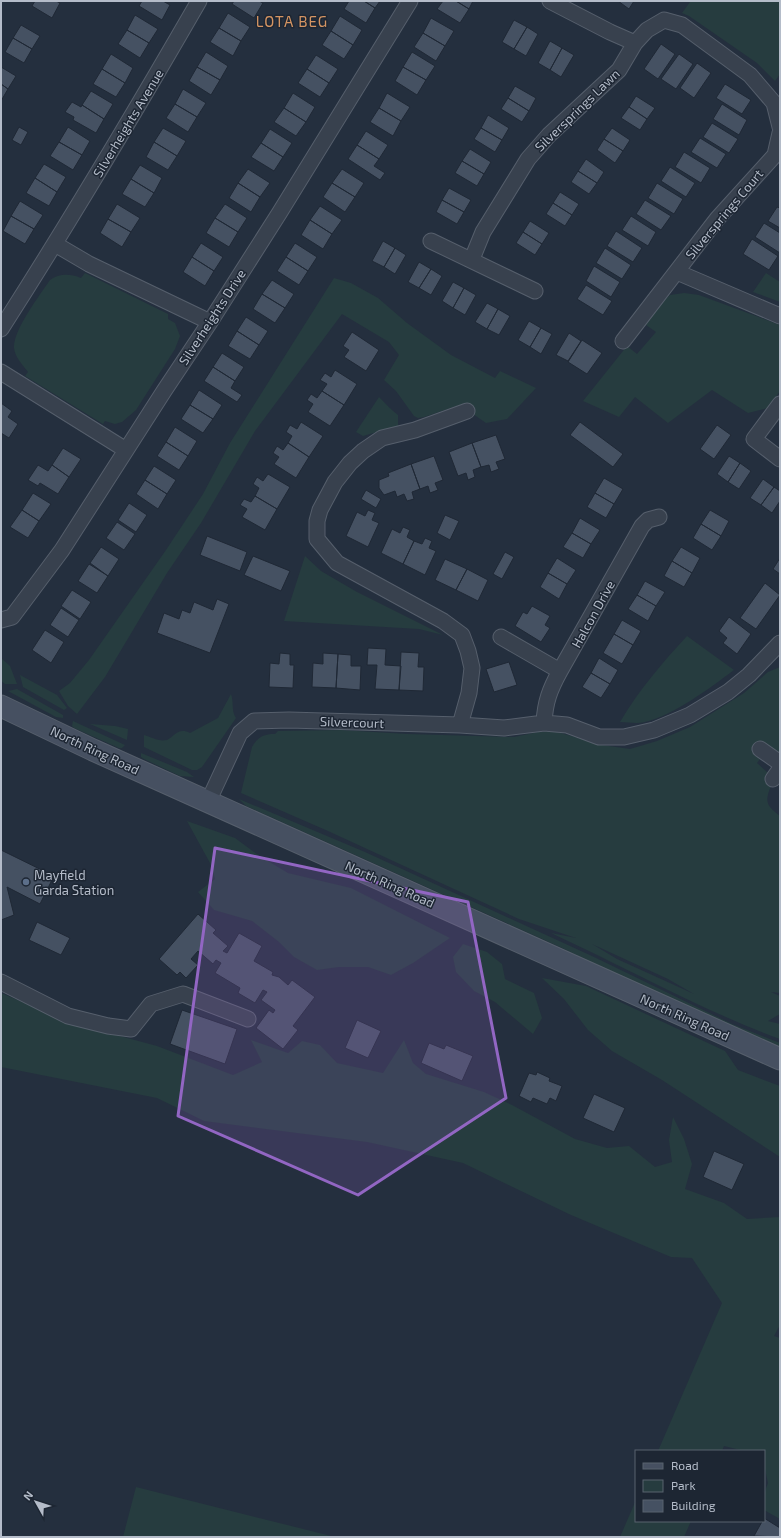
<svg xmlns="http://www.w3.org/2000/svg" width="781" height="1538" font-family="'Exo 2',sans-serif">
<style>
.green{fill:#263c3f;fill-rule:evenodd}
.building{fill:#455162;stroke:#1f2835}
.lines{fill:none;stroke-linecap:round;stroke-linejoin:round}
.minor-casing{stroke:#565f6c;stroke-width:17}
.secondary-casing{stroke:#565f6c;stroke-width:23}
.minor{stroke:#38414e;stroke-width:15}
.secondary{stroke:#465061;stroke-width:21}
.marked{fill:#9266c3;fill-opacity:0.2;stroke:#9266c3;stroke-width:3;stroke-linejoin:round}
.service-dot{fill:#5c6f8a;stroke:#1d2633;stroke-width:1.5}
.labels{text-anchor:middle;dominant-baseline:central;stroke-width:3;stroke-linejoin:round;paint-order:stroke}
.street-label{font-size:13px;fill:#b4bcc9;stroke:#1d2633}
.poi-label{font-size:13px;fill:#b4bcc9;stroke:#1d2633;text-anchor:start}
.quarter-label{font-size:15px;letter-spacing:1px;fill:#d59563;stroke:#1d2633}
</style>
<rect width="100%" height="100%" fill="#242f3e"/>
<path class="green" d="M689,1H780V74L775,81L757,63L689,16L682,13L690,2Z
M85,273L168,314V319L175,323L180,336L175,349L136,410L122,422L115,424L105,421L103,424L25,376L28,372C22,364 15,357 14,348C13,330 40,295 50,280C60,273 70,274 81,278Z
M766,273L780,282V302L753,292Z
M334,278L351,283L378,298L407,323L451,355L495,378L500,371L536,388L507,419L486,423L460,405L424,417L418,418L414,416L396,391L384,380L399,355L389,342L342,314L255,431L201,523L167,573L105,677L77,714L68,706L59,691L70,683L89,660L166,550L203,494L230,443Z
M684,293L699,295L780,325V391L768,408L748,413L712,390L668,423L635,397L619,417L583,401L627,346L637,354L656,332L646,325L658,306L670,295Z
M379,397C386,404 391,410 398,415V426L363,436L356,432Z
M305,556L321,571L357,592L443,635L419,629L284,621Z
M687,636L734,670C710,688 674,715 645,722C637,724 628,722 620,722C639,690 662,663 687,636Z
M1,658L10,666L17,684H5L1,681Z
M780,667V755L766,751L757,763L768,773L765,779L771,786C764,802 767,806 780,816V993L771,992L780,996V1014L768,1021L780,1024V1039C701,1010 627,968 551,933L576,938L519,919L328,831L241,793L252,747C258,737 263,734 275,734L278,731L341,730L407,734L514,737L538,732L554,731L602,745L630,749L657,741L690,727L744,693L768,672ZM592,944L668,979L694,994L617,959Z
M20,675L57,695L67,708L64,710L23,687Z
M17,689L63,715V718L56,717L8,691Z
M231,694C234,702 231,711 236,718L202,767L197,770H192L144,747V735C151,737 159,742 167,740C174,737 178,727 190,733L218,718Z
M73,721L125,745L122,748H119L74,728L72,726Z
M90,724L115,726L128,729L127,740Z
M141,753L187,772L194,777L180,776L144,759L141,757Z
M239,799L365,852L594,957L732,1024L780,1043V1048L644,988L560,947L246,806Z
M187,821L235,838L258,855L288,873L351,888L450,938L413,963L391,975L368,967H339L317,970L294,957L279,942L252,921L214,910L198,892L215,879L210,863Z
M463,944L487,952L502,964L505,979L534,993L542,1018L533,1034L495,1002L474,991L456,972L453,957Z
M542,978L586,986L725,1051L738,1070L780,1086V1157L662,1080L612,1051L588,1030L564,999Z
M1,993L75,1024L157,1046L233,1075L262,1062L251,1040L288,1053L302,1041L320,1045L337,1063L383,1073L404,1040L413,1063L426,1074L484,1092L512,1105L575,1139L607,1148L629,1146L655,1167L672,1162L669,1140L673,1117L684,1139L692,1164L685,1189L724,1203L747,1219L780,1217V1325L774,1336L780,1338V1519L764,1510V1494L768,1483L764,1465V1451H744L724,1446L722,1451H658L722,1303L692,1258L671,1257L571,1215L463,1163L367,1142L204,1121L157,1098L1,1067Z
M136,1487L335,1537H123Z
M636,1500V1521H691L684,1537H620Z"/>
<path class="building" d="M35,1H56L60,3L52,18L32,6Z
M142,1H163L170,5L162,20L139,6Z
M234,1H259L263,3L254,18L232,4Z
M349,1H364L375,8L366,23L344,9Z
M364,1H380L375,8Z
M443,1H456L469,9L460,23L437,9Z
M456,1H473L469,9Z
M618,1H634L629,9Z
M228,13L250,27L241,41L219,28Z
M135,15L158,29L149,43L127,30Z
M340,16L362,30L353,45L331,31Z
M431,18L454,31L445,46L423,33Z
M514,20L527,27L514,49L502,42Z
M21,25L40,36L32,49L13,38Z
M527,27L538,34L526,56L514,49Z
M219,28L241,41L233,56L210,42Z
M127,30L149,43L140,58L118,44Z
M331,31L353,45L344,59L322,45Z
M423,33L445,46L436,61L414,47Z
M13,38L32,49L24,63L5,52Z
M550,41L562,48L550,70L538,63Z
M661,44L675,54L658,79L644,69Z
M562,48L574,55L561,77L550,70Z
M206,52L228,66L220,80L197,67Z
M412,52L435,66L426,80L403,67Z
M111,54L133,68L125,83L102,69Z
M679,54L693,64L676,89L661,79Z
M316,55L338,69L329,83L307,69Z
M697,63L711,73L694,98L680,88Z
M1,67L16,76L8,89L1,84Z
M197,67L220,80L211,95L189,81Z
M403,67L426,80L417,95L395,81Z
M102,69L125,83L116,97L93,84Z
M307,69L329,83L320,97L298,83Z
M1,84L8,89L1,101Z
M725,84L751,100L742,114L716,98Z
M515,86L536,98L529,111L508,98Z
M183,89L206,103L197,117L175,104Z
M91,91L113,104L104,119L82,105Z
M293,93L315,107L306,122L284,108Z
M387,93L410,107L401,121L379,108Z
M636,96L655,108L647,119L629,107Z
M508,98L529,111L522,122L501,109Z
M72,102L81,107L82,105L104,119L96,133L73,120L74,117L65,112Z
M175,104L197,117L188,132L166,118Z
M722,104L747,120L739,135L713,119Z
M629,107L647,119L640,130L621,118Z
M284,108L306,122L296,136L274,122Z
M379,108L401,121L393,136L370,122Z
M488,115L509,128L502,140L481,128Z
M712,123L738,139L729,153L703,137Z
M19,127L28,132L21,145L12,140Z
M68,127L90,141L82,155L59,142Z
M163,128L186,141L177,156L154,142Z
M481,128L502,140L495,152L474,139Z
M612,128L630,140L623,151L604,139Z
M270,129L292,143L283,157L261,143Z
M366,131L388,145L379,159L357,145Z
M700,138L726,154L717,168L691,152Z
M604,139L623,151L615,163L597,150Z
M59,142L82,155L73,170L50,156Z
M154,142L177,156L168,170L146,157Z
M261,143L283,157L274,171L251,157Z
M357,145L379,159L374,166L385,173L380,180L348,159Z
M470,149L491,162L484,174L462,161Z
M684,152L710,168L701,183L675,167Z
M586,159L604,172L597,183L578,171Z
M462,161L484,174L477,186L455,173Z
M44,164L66,177L57,192L35,178Z
M140,165L162,178L154,193L131,179Z
M670,167L695,183L686,197L661,181Z
M248,169L270,183L260,197L238,183Z
M342,169L364,183L355,197L332,183Z
M578,171L597,183L589,194L571,182Z
M35,178L57,192L49,206L26,193Z
M131,179L154,193L145,207L122,194Z
M238,183L260,197L251,212L229,198Z
M332,183L355,197L345,212L323,197Z
M657,183L683,199L674,214L648,198Z
M449,188L471,200L464,212L442,200Z
M560,192L579,204L572,215L553,203Z
M442,200L464,212L457,224L436,212Z
M645,200L671,216L661,230L636,214Z
M20,201L43,215L34,229L11,216Z
M553,203L572,215L565,226L546,214Z
M117,204L140,218L131,232L108,219Z
M225,204L247,218L238,232L215,218Z
M320,206L342,220L332,234L310,220Z
M777,207L780,208V228L768,221Z
M11,216L34,229L25,244L3,231Z
M631,216L656,232L648,246L622,230Z
M215,218L238,232L229,247L206,233Z
M108,219L131,232L122,247L100,233Z
M310,220L332,234L323,249L301,235Z
M530,221L549,233L542,244L523,232Z
M764,223L780,233V253L755,237Z
M616,231L642,248L633,262L607,246Z
M523,232L542,244L535,255L516,243Z
M752,239L778,256L769,270L743,254Z
M383,241L395,248L384,267L372,261Z
M201,243L223,257L214,271L192,257Z
M295,243L317,257L308,271L286,257Z
M395,248L406,255L395,274L384,267Z
M605,248L631,265L622,279L596,263Z
M192,257L214,271L205,286L183,272Z
M286,257L308,271L299,285L277,271Z
M419,262L431,269L419,288L408,282Z
M594,266L620,282L611,297L586,281Z
M431,269L442,276L431,295L419,288Z
M272,280L294,294L285,308L262,294Z
M453,282L464,288L453,308L442,301Z
M586,285L612,301L603,315L577,299Z
M464,288L476,295L465,315L453,308Z
M262,294L285,308L275,323L253,309Z
M487,303L498,309L487,329L475,322Z
M498,309L510,316L499,335L487,329Z
M246,317L268,331L259,345L237,331Z
M529,321L541,328L530,347L518,340Z
M541,328L552,334L541,354L530,347Z
M237,331L259,345L250,359L228,346Z
M352,332L379,350L366,371L344,357L349,350L343,346Z
M569,333L581,341L568,361L556,355Z
M582,340L602,353L587,374L568,362Z
M222,353L244,367L235,381L213,367Z
M213,367L235,381L231,388L242,395L237,402L204,381Z
M335,370L357,384L344,405L322,391L327,384L320,380L325,373L331,377Z
M199,390L222,405L213,419L190,405Z
M322,391L344,405L330,426L308,412L313,404L307,400L311,394L317,398Z
M1,403L12,411L8,417L18,424L9,438L1,433Z
M190,405L213,419L203,433L181,419Z
M301,422L323,436L309,457L288,443L292,436L286,432L290,425L297,429Z
M580,422L623,454L613,467L570,435Z
M717,425L731,435L714,459L700,449Z
M175,427L197,441L188,456L166,442Z
M496,435L505,459L496,462L499,469L491,472L489,465L481,467L472,443Z
M166,442L188,456L179,470L157,456Z
M288,443L309,457L296,478L274,464L279,457L273,453L277,446L283,450Z
M472,443L481,467L473,470L475,477L468,480L466,473L458,476L449,452Z
M63,448L81,459L69,477L52,465Z
M434,456L443,480L435,483L438,490L430,493L428,486L420,489L411,464Z
M729,456L740,463L728,482L717,474Z
M740,463L751,471L739,489L728,482Z
M411,464L420,489L412,492L414,499L407,501L404,494L397,497L395,491L384,495L379,488V480L389,476L388,473Z
M38,465L48,471L52,465L69,477L58,494L40,483L38,486L28,480Z
M154,466L176,480L167,494L145,480Z
M268,474L290,487L277,509L255,496L259,488L253,484L257,477L263,481Z
M604,478L623,489L614,504L595,493Z
M763,479L774,487L761,505L750,498Z
M145,480L167,494L158,509L136,494Z
M774,487L780,491V501L772,513L761,505Z
M366,490L381,499L376,508L361,499Z
M33,493L51,504L39,521L22,510Z
M595,493L614,504L606,518L587,507Z
M255,496L277,509L265,530L242,517L247,509L240,505L244,499L251,502Z
M129,503L147,515L136,532L118,520Z
M22,510L39,521L28,538L10,527Z
M368,510L375,513L372,520L379,523L368,547L346,536L357,512L365,516Z
M710,510L729,521L721,536L701,524Z
M445,515L459,521L450,540L437,533Z
M580,518L600,530L591,544L572,533Z
M117,522L135,534L124,550L106,538Z
M701,524L721,536L712,550L693,538Z
M403,527L410,530L407,537L414,541L403,564L381,553L392,529L400,533Z
M572,533L591,544L583,558L563,547Z
M207,536L247,552L240,571L200,555Z
M425,538L432,541L429,548L436,551L425,575L403,564L414,541L422,544Z
M101,547L119,559L108,576L90,563Z
M681,547L700,558L692,573L672,561Z
M505,552L514,557L502,579L493,574Z
M253,556L290,571L281,591L244,575Z
M557,558L576,570L567,584L548,573Z
M780,558V574L773,569Z
M445,559L467,569L456,590L435,580Z
M672,561L692,573L684,587L664,576Z
M89,564L108,576L97,593L78,581Z
M467,569L488,580L478,601L456,590Z
M548,573L567,584L559,599L540,587Z
M645,581L665,592L656,606L637,595Z
M765,583L780,595L756,629L740,618Z
M72,590L91,602L80,619L61,606Z
M637,595L656,606L648,621L628,609Z
M217,599L229,604L210,653L157,633L164,613L179,619L182,610L190,613L194,602L213,610Z
M532,606L550,616L545,625L550,628L541,642L515,626L523,612L527,614Z
M61,608L79,620L68,637L50,625Z
M729,617L751,634L737,654L723,643L727,638L719,631Z
M622,620L641,631L633,645L614,634Z
M45,630L64,642L51,663L32,650Z
M614,634L633,645L622,664L603,653Z
M368,648L386,649L385,665L401,666L399,690L375,689L377,665H367Z
M401,652L419,653L418,667H424L423,691L399,690Z
M280,653L290,654V665H294L293,688L269,687L270,663L279,664Z
M323,653L338,654L336,688L312,687L313,663L323,664Z
M338,654L351,655V666H361L360,690L336,688Z
M599,658L618,670L610,684L591,673Z
M509,662L517,685L494,692L486,669Z
M591,673L610,684L601,698L582,687Z
M1,850L54,876L40,904L7,887L14,915L1,920Z
M198,914L216,930L213,933L228,946L223,951L227,953L239,933L262,946L254,961L273,972L272,975L279,977L288,985L292,980L315,997L293,1026L298,1030L283,1049L256,1028L269,1010L273,1013L275,1010L261,1000L267,992L263,990L255,1003L238,993L240,988L215,973L221,963L216,960L213,964L198,951L191,959L198,965L186,978L180,972L177,975L159,959Z
M37,922L70,938L61,955L29,940Z
M182,1010L237,1029L225,1064L170,1044Z
M357,1020L381,1031L368,1058L345,1048Z
M429,1043L444,1049L446,1045L473,1056L462,1081L421,1063Z
M537,1072L550,1078L549,1081L562,1086L556,1101L550,1098L547,1104L533,1098L531,1102L519,1096L529,1073L536,1075Z
M594,1094L625,1108L614,1132L583,1118Z
M714,1151L744,1164L732,1190L703,1177Z
M764,1518L780,1528V1537L754,1536Z"/>
<g class="lines">
<g class="minor-casing">
<path id="minor" d="M550,1L610,32L635,43
M431,241L535,291
M55,244L89,264L210,322
M472,259L483,232L528,159L549,135L619,70L635,43L647,30L664,20L682,25L750,75L774,103L780,127
M677,272L780,316
M1,329C70,221 135,112 199,1
M623,341L717,219L775,155L780,133
M1,372L126,450
M780,404L754,439L780,459
M1,620L12,617L62,550L164,391L210,322L280,212L410,1
M501,637L560,671
M544,723C545,702 550,689 560,671L642,526L648,520L659,517
M460,725L469,693L472,668L468,651L462,635L443,621L337,563L317,539V521L320,510L335,482L350,463L363,451L382,438L415,430L467,411
M760,749L780,763
M773,779L780,769
M208,802L240,733L254,721L289,720L460,725L504,728L544,723L567,725L599,737H624L654,730L690,715L728,692L749,675L780,643
M1,982L68,1016L108,1026L131,1029L151,1004L183,994L248,1019"/>
</g>
<g class="secondary-casing">
<path id="secondary" d="M1,706L93,750L780,1059"/>
</g>
<use href="#minor" class="minor"/>
<use href="#secondary" class="secondary"/>
</g>
<path class="marked" d="M215,848L468,902L506,1098L358,1195L178,1116Z"/>
<circle class="service-dot" cx="26" cy="882" r="4"/>
<g class="labels">
<g class="street-label">
<text transform="translate(577 110) rotate(-44)">Silversprings Lawn</text>
<text transform="translate(128 123) rotate(-59)">Silverheights Avenue</text>
<text transform="translate(724 214) rotate(-50)">Silversprings Court</text>
<text transform="translate(212 317) rotate(-57)">Silverheights Drive</text>
<text transform="translate(593 614) rotate(-61)">Halcon Drive</text>
<text transform="translate(352 722) rotate(2)">Silvercourt</text>
<text transform="translate(95 750) rotate(25)">North Ring Road</text>
<text transform="translate(390 884) rotate(24)">North Ring Road</text>
<text transform="translate(685 1017) rotate(24)">North Ring Road</text>
</g>
<g class="poi-label">
<text x="34" y="875">Mayfield<tspan x="34" dy="15">Garda Station</tspan></text>
</g>
<g class="quarter-label">
<text x="292" y="21">LOTA BEG</text>
</g>
</g>
<rect width="781" height="1538" fill="none" stroke="#b4bcc9" stroke-width="4"/>
<rect x="635" y="1450" width="130" height="72" fill="#1d2633" stroke="#59626f"/>
<rect x="643" y="1463" width="20" height="6" fill="#465061" stroke="#59626f"/>
<text x="671" y="1470" font-size="12" fill="#b4bcc9">Road</text>
<rect x="643" y="1480" width="20" height="12" fill="#263c3f" stroke="#59626f"/>
<text x="671" y="1490" font-size="12" fill="#b4bcc9">Park</text>
<rect x="643" y="1500" width="20" height="12" fill="#455162" stroke="#59626f"/>
<text x="671" y="1510" font-size="12" fill="#b4bcc9">Building</text>
<g transform="translate(36 1502) rotate(309)" stroke="#1d2633" stroke-width="3" paint-order="stroke">
<path d="M0-3L7 15L0 10L-7 15Z" fill="#b4bcc9"/>
<text y="-6" font-size="11" font-weight="bold" text-anchor="middle" fill="#b4bcc9">N</text>
</g>
</svg>
